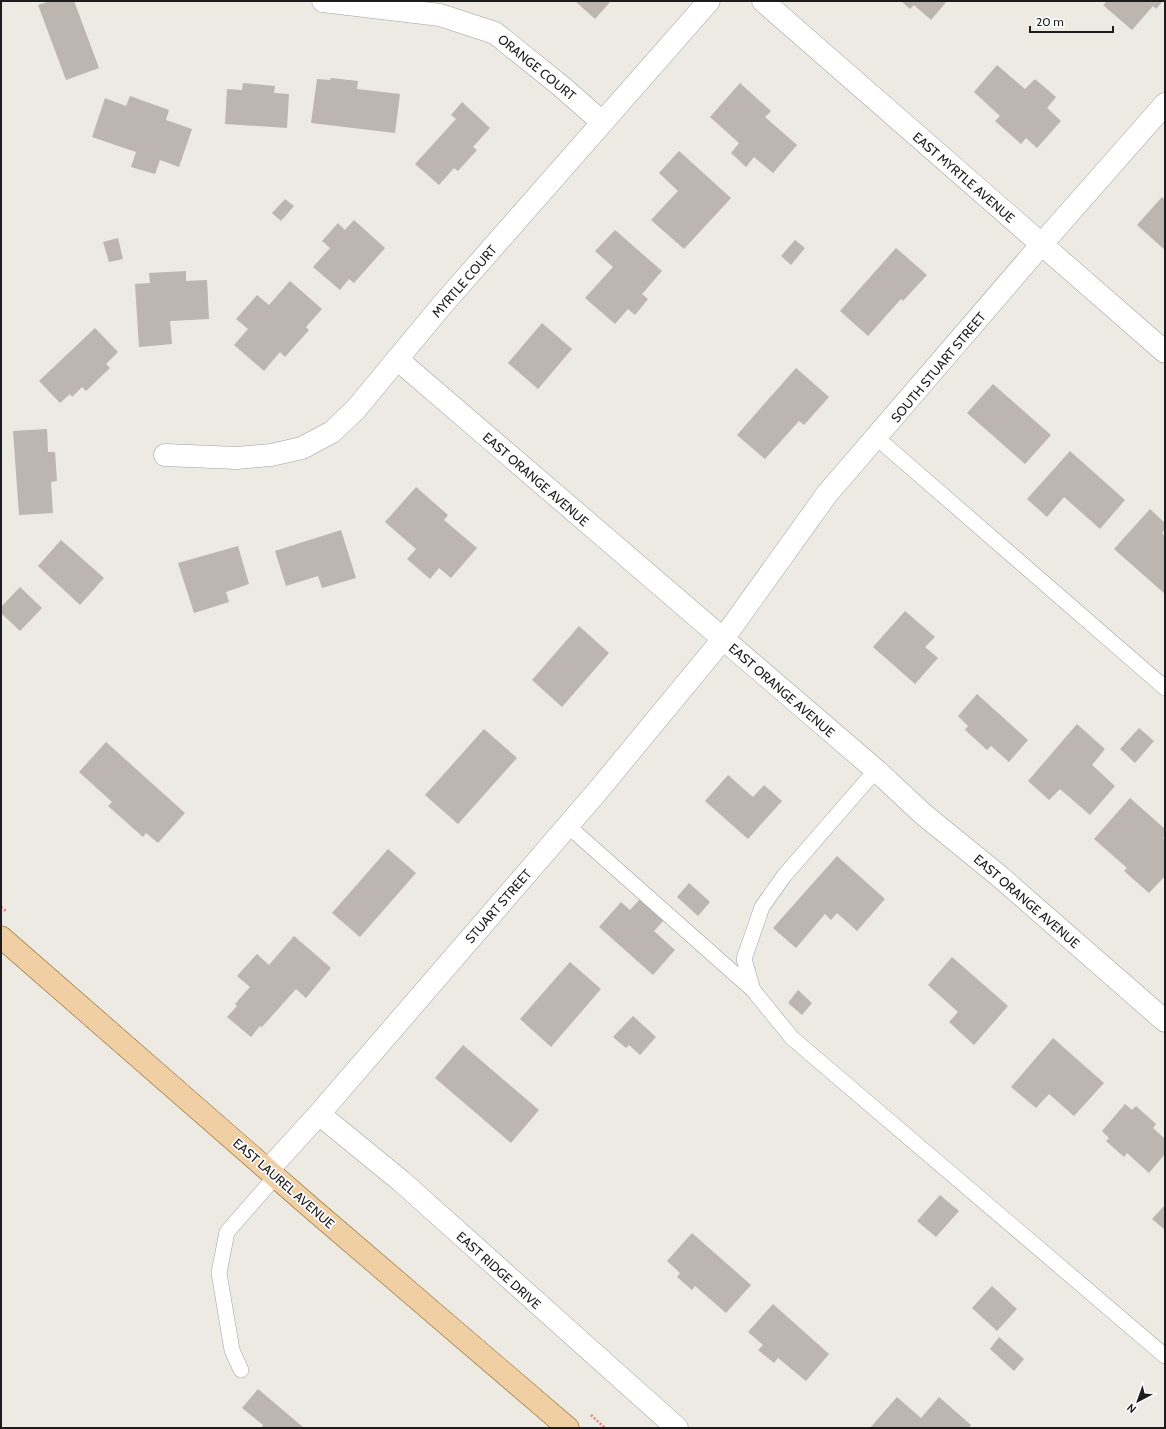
<svg xmlns="http://www.w3.org/2000/svg" width="1166" height="1429" font-family="Cabin,sans-serif">
<style>
.building{fill:#bcb5b0}
.lines{fill:none;stroke-linecap:round;stroke-linejoin:round}
.lane-casing{stroke:#a0a0a0;stroke-width:16}
.street-casing{stroke:#a0a0a0;stroke-width:23}
.primary-casing{stroke:#855d10;stroke-width:23}
.path{stroke:#ea8277;stroke-width:2.5;stroke-dasharray:2 2;stroke-linecap:butt}
.lane{stroke:#fff;stroke-width:15}
.street{stroke:#fff;stroke-width:22}
.primary{stroke:#f1cfa4;stroke-width:22}
.labels{text-anchor:middle;dominant-baseline:central;stroke-width:3.5;stroke-linejoin:round;paint-order:stroke}
.street-label{font-size:13px;fill:#1c1c1c;stroke:#fff}
</style>
<rect width="100%" height="100%" fill="#ede9e3"/>
<path class="building" d="M50,1H74L99,68L66,80L38,5Z
M575,1H611L595,19Z
M901,1H947L931,20L914,5L910,9Z
M1107,1H1163L1156,9L1153,6L1132,30L1103,5Z
M997,65L1025,89L1035,79L1056,97L1047,108L1061,121L1037,148L1026,138L1021,144L995,121L1000,116L974,92Z
M331,78L358,81L357,89L400,94L395,133L311,123L317,79L330,80Z
M243,83L275,86L274,93L289,94L287,128L225,124L227,89L242,90Z
M740,83L771,111L765,117L797,145L773,173L754,157L746,167L731,153L739,143L710,117Z
M130,96L169,110L166,120L192,129L179,167L160,160L155,174L131,167L136,152L92,137L105,98L126,106Z
M462,102L490,128L473,147L477,150L458,171L454,168L439,185L415,164L456,119L451,115Z
M679,151L731,198L684,249L651,220L678,191L659,173Z
M1162,197L1165,200V250L1137,225Z
M285,199L294,206L281,221L272,213Z
M354,220L385,248L354,283L349,279L340,290L313,267L330,248L322,241L338,223L345,230Z
M615,230L662,271L642,294L648,299L635,315L628,309L615,324L585,298L613,267L595,251Z
M118,238L123,259L109,262L103,242Z
M795,240L805,248L791,265L781,256Z
M896,248L927,275L903,301L901,299L868,336L840,311Z
M186,271V281L207,280L209,319L170,321L172,344L139,347L135,284L150,283L149,273Z
M290,281L322,309L306,327L309,330L285,357L280,352L264,371L234,345L248,329L236,319L257,295L269,305Z
M542,323L572,349L538,389L508,363Z
M95,328L118,352L106,364L110,368L86,391L82,387L72,397L70,394L60,403L39,381Z
M796,368L829,397L804,425L799,421L765,459L737,435Z
M993,384L1051,435L1025,464L967,413Z
M47,429L48,452H55L57,481L51,482L53,513L19,515L13,431Z
M1070,451L1125,500L1100,529L1064,497L1047,517L1027,499Z
M416,487L448,515L444,520L477,548L451,578L439,568L430,579L407,559L416,549L385,522Z
M1150,509L1165,523V529L1162,533L1165,536V594L1114,549Z
M341,530L356,578L322,588L318,576L286,586L275,551Z
M61,540L104,578L80,605L38,566Z
M238,546L249,584L226,592L229,602L194,613L178,563Z
M20,587L42,608L20,631L1,613V607Z
M905,611L935,637L925,647L938,658L915,684L873,647Z
M579,626L609,653L562,707L532,680Z
M977,694L1028,740L1009,762L991,746L987,750L965,730L968,726L958,716Z
M1077,724L1105,749L1092,765L1115,786L1090,815L1060,789L1049,800L1028,781Z
M1139,728L1154,741L1135,763L1120,749Z
M484,729L517,758L458,824L425,795Z
M106,742L185,813L158,843L146,833L143,837L108,806L112,802L79,772Z
M728,775L753,797L764,785L782,801L748,839L705,801Z
M1130,798L1165,829V836L1163,838L1165,840V876L1149,893L1124,871L1127,868L1094,839Z
M388,849L416,873L360,937L332,913Z
M837,856L885,899L857,931L837,913L831,920L825,914L796,948L773,928Z
M689,883L710,902L698,916L677,897Z
M640,899L664,920L654,931L675,950L653,975L599,927L621,902L630,910Z
M294,936L331,968L306,998L296,989L262,1027L260,1026L251,1037L227,1017L237,1006L235,1004L250,987L237,976L257,954L269,965Z
M952,957L1008,1006L974,1045L949,1022L958,1012L928,985Z
M570,962L601,989L551,1047L520,1019Z
M798,990L812,1003L802,1015L788,1003Z
M633,1016L656,1037L640,1055L629,1045L626,1048L613,1037Z
M1053,1038L1104,1083L1074,1116L1049,1094L1036,1108L1011,1087Z
M463,1045L539,1110L511,1143L435,1078Z
M1125,1104L1132,1110L1136,1106L1156,1124L1153,1128L1165,1139V1154L1149,1173L1127,1153L1124,1157L1106,1141L1109,1138L1102,1131Z
M940,1195L959,1211L936,1237L917,1221Z
M1165,1205V1230L1152,1219Z
M692,1233L751,1285L726,1313L695,1286L692,1290L677,1277L680,1273L667,1261Z
M992,1286L1017,1309L997,1331L972,1308Z
M773,1304L829,1354L806,1381L778,1358L774,1363L758,1350L763,1345L748,1332Z
M999,1337L1024,1359L1014,1371L990,1349Z
M258,1389L304,1428H261L263,1425L242,1408Z
M897,1397L921,1418L939,1397L971,1425L969,1428H870Z"/>
<g class="lines">
<g class="lane-casing">
<path id="lane" d="M877,438L1165,688
M568,826L753,990L792,1038L1165,1356
M753,990L744,959L762,907L784,876L876,770
M241,1370L232,1350L219,1273L227,1232L276,1176"/>
</g>
<g class="street-casing">
<path id="street" d="M323,1L440,15L495,33L561,86L602,122
M763,1L1165,352
M397,359L876,770L923,814L998,875L1165,1021
M165,455L237,458L271,455L302,448L332,432L356,409L443,304L709,1
M319,1114L401,1181L677,1428
M269,1169L319,1114L596,793L723,639L827,494L1041,245L1165,104"/>
</g>
<g class="primary-casing">
<path id="primary" d="M1,937L309,1206L568,1428"/>
</g>
<path class="path" d="M1,907L7,912
M591,1415L605,1428"/>
<use href="#lane" class="lane"/>
<use href="#street" class="street"/>
<use href="#primary" class="primary"/>
</g>
<g class="labels">
<g class="street-label">
<text transform="translate(537 67) rotate(39)">ORANGE COURT</text>
<text transform="translate(964 177) rotate(41)">EAST MYRTLE AVENUE</text>
<text transform="translate(464 281) rotate(-49)">MYRTLE COURT</text>
<text transform="translate(938 367) rotate(-50)">SOUTH STUART STREET</text>
<text transform="translate(536 479) rotate(41)">EAST ORANGE AVENUE</text>
<text transform="translate(782 690) rotate(41)">EAST ORANGE AVENUE</text>
<text transform="translate(1027 901) rotate(41)">EAST ORANGE AVENUE</text>
<text transform="translate(498 906) rotate(-49)">STUART STREET</text>
<text transform="translate(284 1183) rotate(41)">EAST LAUREL AVENUE</text>
<text transform="translate(499 1270) rotate(42)">EAST RIDGE DRIVE</text>
</g>
</g>
<rect width="1166" height="1429" fill="none" stroke="#1c1c1c" stroke-width="4"/>
<g transform="translate(1138 1401) rotate(221)" stroke="#ffffff" stroke-width="3" paint-order="stroke">
<path d="M0-3L7 15L0 10L-7 15Z" fill="#1c1c1c"/>
<text y="-6" font-size="11" font-weight="bold" text-anchor="middle" fill="#1c1c1c">N</text>
</g>
<path d="M1030 26v6h83v-6" fill="none" stroke="#1c1c1c" stroke-width="2"/>
<text x="1036" y="26" font-size="12" fill="#1c1c1c" stroke="#ffffff" stroke-width="3" paint-order="stroke">20 m</text>
</svg>
